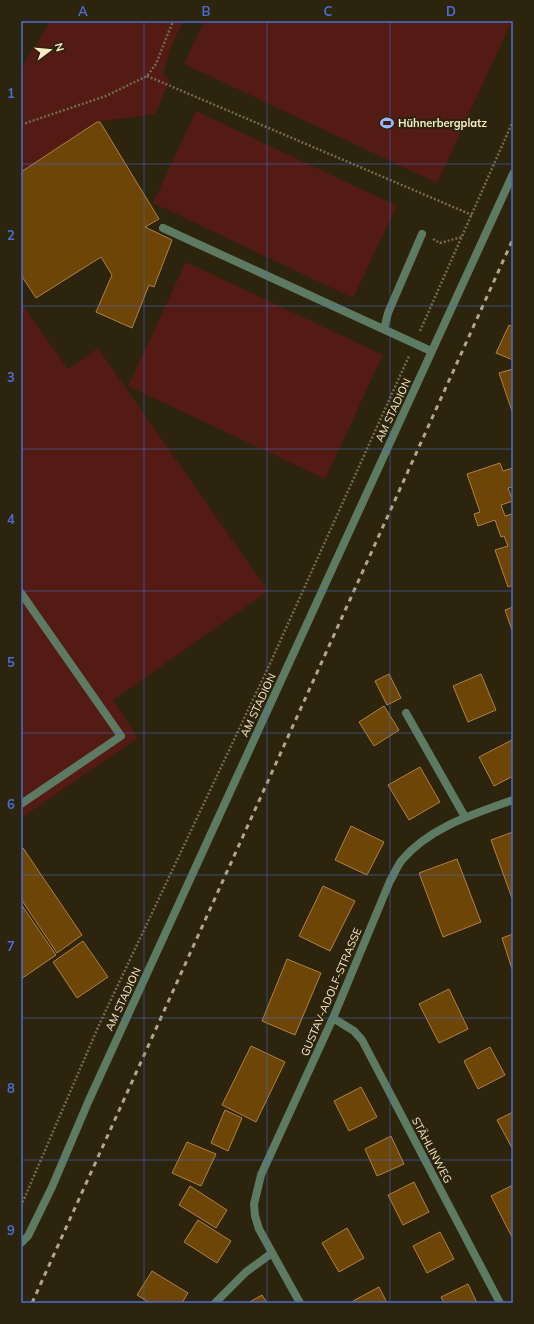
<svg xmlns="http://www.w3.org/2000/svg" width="534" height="1324" font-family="Mulish,sans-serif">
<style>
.green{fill:#531b13}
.building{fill:#6c4507;stroke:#b28143}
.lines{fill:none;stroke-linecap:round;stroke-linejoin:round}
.path{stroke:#746a4e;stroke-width:2.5;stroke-dasharray:2 2;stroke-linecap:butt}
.service{stroke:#5d7a63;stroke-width:8}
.minor{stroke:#5d7a63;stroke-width:8}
.rail{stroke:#b1a686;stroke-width:3;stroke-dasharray:5 5;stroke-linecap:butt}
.grid{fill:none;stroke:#496dd5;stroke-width:1;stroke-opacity:0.55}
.labels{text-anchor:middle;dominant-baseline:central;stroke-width:4;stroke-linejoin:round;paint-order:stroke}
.poi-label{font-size:11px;font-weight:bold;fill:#f8ebc7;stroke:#2c240c;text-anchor:start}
.street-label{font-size:11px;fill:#f8ebc7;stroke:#2c240c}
.neatline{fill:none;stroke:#496dd5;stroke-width:1.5}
.grid-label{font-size:13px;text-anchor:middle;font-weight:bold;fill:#496dd5}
</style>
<rect width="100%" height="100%" fill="#2c240c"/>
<path class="green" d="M50,21H183L171,47L163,74L170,80L155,114L97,122L21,172V69Z
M204,21H512L437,183L184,64Z
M196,111L397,206L353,298L153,203Z
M186,262L383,355L325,479L128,386Z
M21,303L68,369L98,348L268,591L113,700L138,738L21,818Z"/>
<path class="building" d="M97,122H100L159,219L145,227L172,240L154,287L149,285L132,328L96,312L112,275L101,257L36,298L21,275V172Z
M509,325L513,327V360L496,353Z
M513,369V414L499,373Z
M500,463L503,471L513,468V487L508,488L513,501L501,505L505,516L512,514L513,516V585L508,587L495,550L508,546L504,536L501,537L495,520L478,526L474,514L480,512L467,474Z
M513,607V633L505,610Z
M389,674L401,698L387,705L375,681Z
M481,674L496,710L468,722L453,686Z
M384,706L399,730L374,746L359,722Z
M512,740L513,743V776L494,786L479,757Z
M420,767L440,802L409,820L388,785Z
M351,826L384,842L367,875L335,860Z
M513,832V901L491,840Z
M23,848L82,935L57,953L21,899V849Z
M457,859L481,922L443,937L419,873Z
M323,886L355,901L330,951L299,936Z
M21,904L56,955L21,979Z
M513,934V972L502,938Z
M83,941L108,977L77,998L53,962Z
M287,959L321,973L295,1035L262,1021Z
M449,989L468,1029L439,1043L419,1004Z
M251,1046L285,1062L256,1122L222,1105Z
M490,1047L505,1075L478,1089L464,1061Z
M361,1087L377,1117L349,1131L334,1101Z
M225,1110L242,1118L228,1151L211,1143Z
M513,1112V1148H512L497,1120Z
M391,1136L404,1164L377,1176L365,1149Z
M187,1142L216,1154L201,1186L172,1173Z
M414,1182L429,1212L403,1225L388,1195Z
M513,1185V1239L491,1196Z
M190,1186L227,1210L216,1228L179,1205Z
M198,1220L231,1241L217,1263L184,1242Z
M347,1228L364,1258L339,1272L322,1243Z
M440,1232L454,1259L427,1273L413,1246Z
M152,1271L188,1293L182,1303H150L137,1295Z
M468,1284L477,1303H444L441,1297Z
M379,1287L387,1303H354L353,1301Z
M262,1295L267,1303H248Z"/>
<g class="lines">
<path class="path" d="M147,76L472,215
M21,123H26L106,96L147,76L156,64L173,21
M433,239L440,243L462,237
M420,331L513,121
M21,1206L99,1025L268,668L409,356
M21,1264V1273"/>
<path class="service" d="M163,228L431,351
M384,329L388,313L422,234
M21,593L121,736L21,804
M406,713L465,817"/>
<path class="minor" d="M333,1018L354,1031L362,1040L500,1303
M21,1243L28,1236L52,1187L89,1100L513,174
M215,1303L246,1272L272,1253
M300,1303L259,1229L255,1216L254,1204L261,1175L333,1018L390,881C394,875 397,866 402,860C430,827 474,814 513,800"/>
<path class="rail" d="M32,1303L513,239"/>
</g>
<path class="grid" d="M144,21V1303M267,21V1303M390,21V1303M21,164H513M21,306H513M21,449H513M21,591H513M21,733H513M21,875H513M21,1018H513M21,1160H513"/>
<defs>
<g id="stadium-bare" transform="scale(1.08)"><path d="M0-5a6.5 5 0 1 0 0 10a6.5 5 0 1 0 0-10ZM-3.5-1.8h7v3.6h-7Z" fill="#9db4fd" stroke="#2c240c" stroke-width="2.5" paint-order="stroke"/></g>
</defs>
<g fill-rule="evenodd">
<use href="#stadium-bare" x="387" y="123"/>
</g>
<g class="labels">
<g class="poi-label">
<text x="398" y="123">Hühnerbergplatz</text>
</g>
<g class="street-label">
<text transform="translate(393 410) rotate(-65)">AM STADION</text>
<text transform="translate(258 705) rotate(-65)">AM STADION</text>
<text transform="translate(331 992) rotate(-67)">GUSTAV-ADOLF-STRASSE</text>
<text transform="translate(123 999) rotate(-65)">AM STADION</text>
<text transform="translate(432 1150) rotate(62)">STÄHLINWEG</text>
</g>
</g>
<rect width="534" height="1324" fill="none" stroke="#2c240c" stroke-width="44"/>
<g transform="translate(50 50) rotate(74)" stroke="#2c240c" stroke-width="3" paint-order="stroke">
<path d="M0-3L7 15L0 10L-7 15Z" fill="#f8ebc7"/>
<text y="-6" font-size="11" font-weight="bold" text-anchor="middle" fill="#f8ebc7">N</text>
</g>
<rect x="22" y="22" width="490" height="1280" class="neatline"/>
<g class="grid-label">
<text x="83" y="16">A</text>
<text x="206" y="16">B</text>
<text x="328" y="16">C</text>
<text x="451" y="16">D</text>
<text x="11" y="98">1</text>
<text x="11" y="240">2</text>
<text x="11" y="382">3</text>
<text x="11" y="524">4</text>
<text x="11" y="667">5</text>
<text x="11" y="809">6</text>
<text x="11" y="951">7</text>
<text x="11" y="1093">8</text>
<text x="11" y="1235">9</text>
</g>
</svg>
